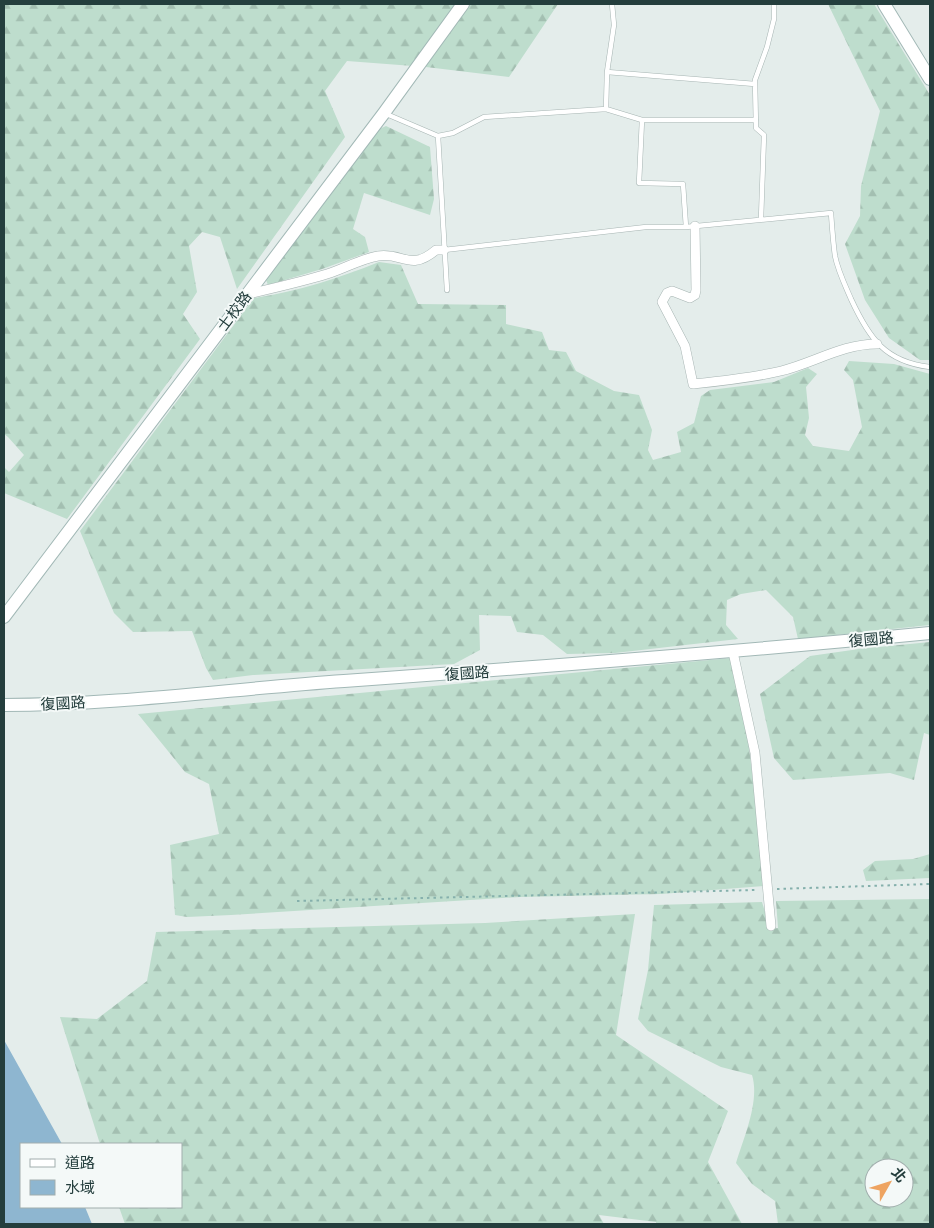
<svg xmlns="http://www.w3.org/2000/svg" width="934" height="1228" font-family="'IBM Plex Sans','Noto Sans TC',sans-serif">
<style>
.forest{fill:url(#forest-firs);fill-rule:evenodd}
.water{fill:#8eb6d0}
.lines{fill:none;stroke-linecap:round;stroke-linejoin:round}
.lane-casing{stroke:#a7b5b3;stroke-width:5.5}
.street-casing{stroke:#a7b5b3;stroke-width:10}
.secondary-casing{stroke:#a2b8b6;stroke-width:14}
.path{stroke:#85b0ac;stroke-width:2;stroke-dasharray:2.5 4;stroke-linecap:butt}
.lane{stroke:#fff;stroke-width:4.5}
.street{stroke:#fff;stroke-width:9}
.secondary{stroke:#fff;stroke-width:12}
.labels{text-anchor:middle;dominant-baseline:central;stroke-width:4;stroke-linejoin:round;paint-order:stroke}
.street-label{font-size:15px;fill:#243e3d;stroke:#f4f9f8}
</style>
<defs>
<pattern id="forest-firs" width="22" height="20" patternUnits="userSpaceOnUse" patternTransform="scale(1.25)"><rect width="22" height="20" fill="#beddcd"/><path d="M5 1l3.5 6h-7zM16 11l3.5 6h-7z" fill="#a3bfb1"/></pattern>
</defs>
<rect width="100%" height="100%" fill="#e4edeb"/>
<path class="forest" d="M4,4H558L509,77L426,67L347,61L325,91L345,137L237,289L220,237L202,232L189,246L197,292L183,314L200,339L67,519L4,493V467L9,472L24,455L8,437L4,434Z
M828,4H874L930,95V360H920L889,338L865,300L845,244L860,216L861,186L880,111Z
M386,126L430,147L434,199L430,215L364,193L353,229L365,237L369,252L322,269L268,285L266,280L377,130Z
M379,262L401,265L418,304L506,305V324L542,332L549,350L566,352L576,371L614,391L639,395L652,430L648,450L653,460L681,452L677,432L694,423L701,396L710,390L774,382L808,368L817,374L806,387L809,418L805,435L813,446L849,451L862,427L853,380L844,370L849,361L894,364L930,374V625L798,639L793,617L766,590L741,594L727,600L726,625L738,639L615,653L567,654L543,635L517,632L511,616L479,615L480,650L454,664L253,675L213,680L206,668L192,631L133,632L114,613L80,531L254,298C300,291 336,279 379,262Z
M930,642V735L924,733L914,780L890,773L793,780L774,758L760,694L810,656L859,649Z
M731,658L746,721L765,886L661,894L520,897L231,915L187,917L175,915L170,845L219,834L209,784L185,772L138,714Z
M930,854V878L866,881L863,870L875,861L913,859Z
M930,899V1224H778L775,1201L752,1184L736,1163C744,1137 760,1101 752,1075L721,1067L648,1031L638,1019L648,970L654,905L762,902L770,929L778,928L776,901ZM874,1168H904V1198H874Z
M635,914L616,1035L728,1111L708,1162L742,1224H656V1222L599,1215L604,1224H125L119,1207H181V1144H100L60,1017L97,1019L147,981L156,932L485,923Z"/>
<path class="water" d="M4,1040L62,1144H21V1207H85L92,1224H4Z"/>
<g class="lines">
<g class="lane-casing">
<path id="lane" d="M607,72L614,25L612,4
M606,109L642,120L639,183L683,184L686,227
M384,113L438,136L453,133L484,117L606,109L607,72L755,84
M642,120H756
M438,136L447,290
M761,219L764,135L756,128L755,80L767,47L774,19V4
M444,250L646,227H686L831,213C832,227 833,242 835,256C838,271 845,285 851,299C869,338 885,362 930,367"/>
</g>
<g class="street-casing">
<path id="street" d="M695,226L696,290L695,295L690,298L672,291L667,293L662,302L685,346L693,384C722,381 752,378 781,371C814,363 842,344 877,344
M248,294C274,288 301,282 327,274C344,269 360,259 378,256C403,252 410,272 436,250H444
M733,652L755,753L771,926"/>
</g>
<g class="secondary-casing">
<path id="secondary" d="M884,4L930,79
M4,617L384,113L463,4
M4,705C118,705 230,689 344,681C539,667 735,652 930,633"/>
</g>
<path class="path" d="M777,889L930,884
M297,901L757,890"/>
<use href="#lane" class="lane"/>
<use href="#street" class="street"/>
<use href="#secondary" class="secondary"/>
</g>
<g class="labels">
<g class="street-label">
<text transform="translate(234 311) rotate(-53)">士校路</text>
<text transform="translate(871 639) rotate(-5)">復國路</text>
<text transform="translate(467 673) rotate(-4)">復國路</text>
<text transform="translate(63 703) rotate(-3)">復國路</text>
</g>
</g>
<rect width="934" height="1228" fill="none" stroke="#243e3d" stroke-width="10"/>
<rect x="20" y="1143" width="162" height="65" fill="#f4f9f8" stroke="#a1aead"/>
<rect x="30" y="1159" width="25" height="8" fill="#ffffff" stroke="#a1aead"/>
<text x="65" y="1168" font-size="15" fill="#243e3d">道路</text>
<rect x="30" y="1180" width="25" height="15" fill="#8eb6d0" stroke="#a1aead"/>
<text x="65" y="1193" font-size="15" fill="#243e3d">水域</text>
<g transform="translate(889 1183) rotate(51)"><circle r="24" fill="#f4f9f8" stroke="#a1aead"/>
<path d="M0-4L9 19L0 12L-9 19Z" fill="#eea461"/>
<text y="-8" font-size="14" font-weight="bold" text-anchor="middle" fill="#243e3d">北</text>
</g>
</svg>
